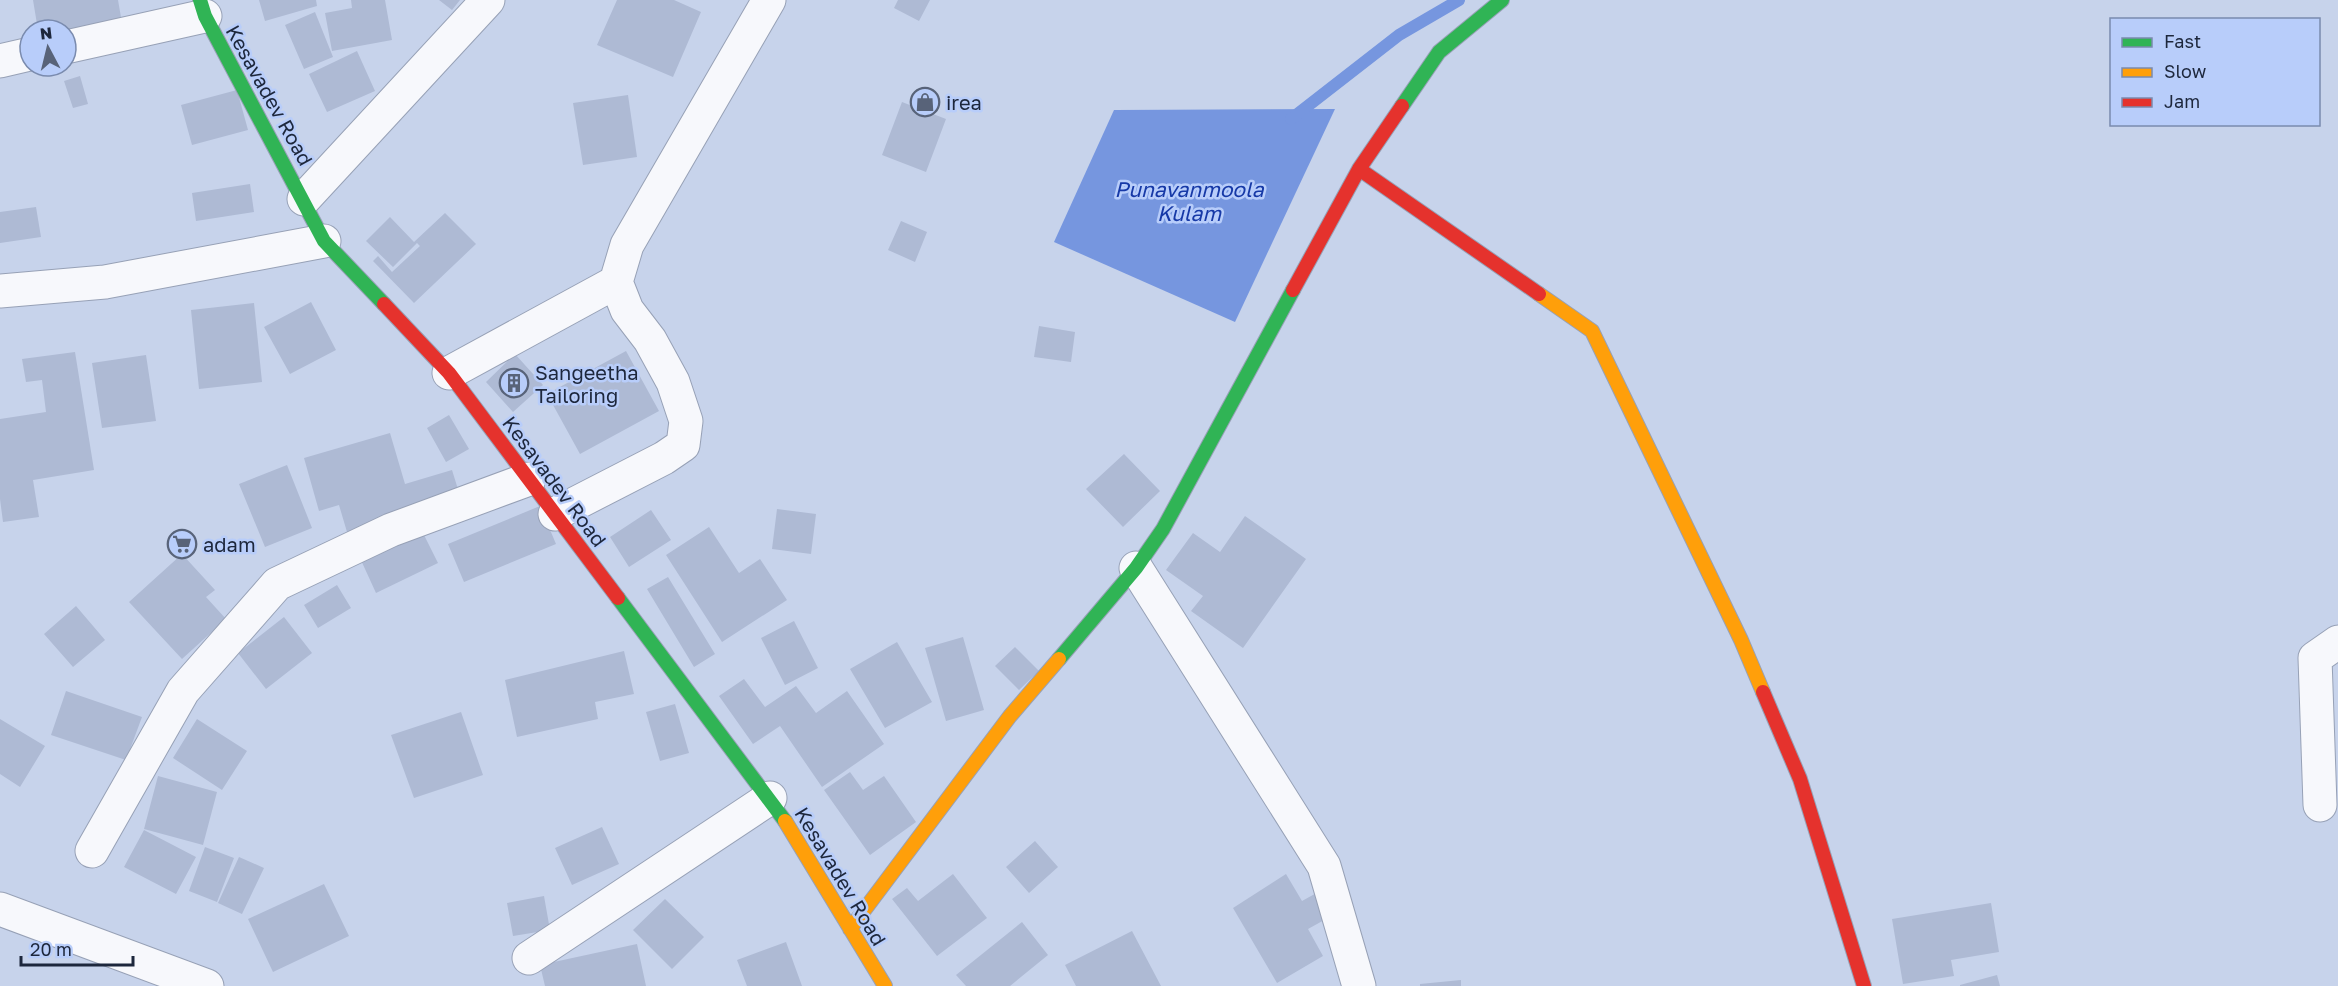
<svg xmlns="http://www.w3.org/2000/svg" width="2338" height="986" font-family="'Golos Text',sans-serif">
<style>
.water{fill:#7696df}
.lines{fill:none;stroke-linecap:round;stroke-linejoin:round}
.stream{stroke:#7696df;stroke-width:12}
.building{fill:#aebad4}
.street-casing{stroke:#97a1b6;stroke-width:35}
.fast-casing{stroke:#97a1b6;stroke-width:16}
.slow-casing{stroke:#97a1b6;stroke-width:16}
.jam-casing{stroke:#97a1b6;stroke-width:16}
.street{stroke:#f7f8fc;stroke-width:33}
.fast{stroke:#30b455;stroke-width:14}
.slow{stroke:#ff9f0a;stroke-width:14}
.jam{stroke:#e5322d;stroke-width:14}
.labels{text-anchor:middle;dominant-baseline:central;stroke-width:5;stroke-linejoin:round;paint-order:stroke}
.street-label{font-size:20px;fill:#1d273c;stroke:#b8cdfa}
.poi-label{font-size:20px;fill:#1d273c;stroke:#b8cdfa;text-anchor:start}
.water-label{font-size:21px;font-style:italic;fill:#1639a7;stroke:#b8cdfa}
</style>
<rect width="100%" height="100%" fill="#c7d3eb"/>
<path class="water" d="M1335,109L1235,322L1054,242L1114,110Z"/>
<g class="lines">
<path class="stream" d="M1291,119L1399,35L1459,0"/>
</g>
<path class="building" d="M33,0H118L122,23L66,32L38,30Z
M259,0H316L317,6L265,21Z
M351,0H385L392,40L332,51L325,13L352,8Z
M439,0H460L452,10Z
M617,0H674L701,12L673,77L597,45Z
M898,0H930L919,21L894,8Z
M315,12L333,57L304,69L285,25Z
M357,51L375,91L327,112L309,74Z
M80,76L88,104L73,108L64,81Z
M237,90L248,130L192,145L181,105Z
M628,95L637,157L583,165L573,103Z
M902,102L946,119L926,172L882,155Z
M250,184L254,212L196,221L192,193Z
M36,207L41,237L0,243V212Z
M445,213L476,244L414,303L373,261L378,256L392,272L420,246L417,243L393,267L366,241L390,217L414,242Z
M901,221L927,232L915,262L888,250Z
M311,302L336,350L290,374L264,327Z
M254,303L262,382L199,389L191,310Z
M1039,326L1075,332L1071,362L1034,357Z
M626,351L659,411L580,454L547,394Z
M75,352L94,470L33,480L39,517L3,522L0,499V419L46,412L42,380L26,382L22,359Z
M515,354L543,385L513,412L486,382Z
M146,355L156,421L102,428L92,363Z
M449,415L469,449L446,462L427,428Z
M390,433L405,484L452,470L461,499L347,532L339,505L319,511L304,458Z
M1124,454L1160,491L1123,527L1086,489Z
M287,465L312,528L265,547L239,484Z
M540,506L556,544L464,582L448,544Z
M777,509L816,514L811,554L772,549Z
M651,510L671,540L629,567L610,537Z
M1245,516L1306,559L1243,648L1191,611L1203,596L1166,570L1193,533L1220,552Z
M709,527L739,573L760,559L787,600L722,642L666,555Z
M421,529L438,563L376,593L360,558Z
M182,554L215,590L206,597L226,619L182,659L129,602Z
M668,577L715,654L694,667L647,589Z
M337,585L351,608L318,628L304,605Z
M76,606L105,640L73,667L44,634Z
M284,617L312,653L266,689L238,653Z
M794,621L818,668L785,685L761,638Z
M963,637L984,710L946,721L925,648Z
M897,642L932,702L885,728L850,669Z
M1015,647L1039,671L1019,690L995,666Z
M624,651L634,694L595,702L598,719L517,737L505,680Z
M744,679L765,707L796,686L816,713L847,691L884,744L822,787L780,726L753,744L719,696Z
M66,691L142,717L126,760L51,735Z
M675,704L689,753L660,761L646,712Z
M461,712L483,775L414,798L391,735Z
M0,719L45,746L20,787L0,774Z
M197,719L247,751L222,790L173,758Z
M850,772L863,790L884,776L916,822L870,855L824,790Z
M158,776L217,792L203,845L144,829Z
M602,827L619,864L572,885L555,848Z
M144,830L196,857L176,894L124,867Z
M1035,841L1058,867L1029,893L1006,867Z
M205,847L234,858L217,902L189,891Z
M239,857L264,868L242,914L218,903Z
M953,874L987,918L937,956L892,899L907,888L918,901Z
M1286,874L1302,901L1320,891L1335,914L1308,929L1323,956L1277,983L1233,908Z
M324,884L349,936L273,972L248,919Z
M544,896L550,930L513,936L507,903Z
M665,899L704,937L672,969L633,930Z
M1991,903L1999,952L1951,960L1954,976L1903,984L1892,919Z
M1022,922L1048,955L1010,986H966L956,975Z
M1132,931L1161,986H1076L1065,965Z
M786,942L802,986H747L737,960Z
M637,944L646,986H545L540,965Z
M1997,975L2000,986H1960V985Z
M1461,980V986H1420V984Z"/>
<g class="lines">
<g class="street-casing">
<path id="street" d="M66,47L205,16
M0,61L30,54
M304,199L488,0
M0,291L105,282L324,241
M449,373L616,282
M555,514L664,458L683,445L686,421L673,382L650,340L627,310L616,282L627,245L769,0
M1136,568L1324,866L1359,986
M2320,805L2315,658L2338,642
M92,851L183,691L277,584L391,530L529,479
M0,909L207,986
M529,958L770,798"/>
</g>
<g class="fast-casing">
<path id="fast" d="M200,0L205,16L324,241L384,304
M1402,106L1439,52L1502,0
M618,598L785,821
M1059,659L1136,568L1163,529L1293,290"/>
</g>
<g class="slow-casing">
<path id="slow" d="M1539,294L1592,331L1741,640L1763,692
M785,821L885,986
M850,929L1010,716L1059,659"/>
</g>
<g class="jam-casing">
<path id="jam" d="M1359,169L1539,294
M1293,290L1359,169L1402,106
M384,304L449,373L618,598
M1763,692L1800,779L1864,986"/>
</g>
<use href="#street" class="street"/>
<use href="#fast" class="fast"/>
<use href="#slow" class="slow"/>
<use href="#jam" class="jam"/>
</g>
<defs>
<g id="shop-ring" transform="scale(1.5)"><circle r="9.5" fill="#b8cdfa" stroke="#586379" stroke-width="1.5"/><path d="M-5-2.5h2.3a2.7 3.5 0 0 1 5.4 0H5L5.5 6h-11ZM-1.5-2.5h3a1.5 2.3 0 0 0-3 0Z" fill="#586379"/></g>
<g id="building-ring" transform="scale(1.5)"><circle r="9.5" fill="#b8cdfa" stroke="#586379" stroke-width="1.5"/><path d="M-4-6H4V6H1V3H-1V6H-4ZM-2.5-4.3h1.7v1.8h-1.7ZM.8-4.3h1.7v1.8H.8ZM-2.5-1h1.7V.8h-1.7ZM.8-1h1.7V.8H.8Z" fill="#586379"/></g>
<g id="supermarket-ring" transform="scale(1.5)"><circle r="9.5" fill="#b8cdfa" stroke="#586379" stroke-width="1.5"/><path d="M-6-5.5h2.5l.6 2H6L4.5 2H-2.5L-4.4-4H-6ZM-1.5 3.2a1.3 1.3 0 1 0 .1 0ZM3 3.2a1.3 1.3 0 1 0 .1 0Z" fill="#586379"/></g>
</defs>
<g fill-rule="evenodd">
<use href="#shop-ring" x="925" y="102"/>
<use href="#building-ring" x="514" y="383"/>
<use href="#supermarket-ring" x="182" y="544"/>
</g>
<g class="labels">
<g class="street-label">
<text transform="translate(270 95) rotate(61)">Kesavadev Road</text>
<text transform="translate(555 481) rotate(53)">Kesavadev Road</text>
<text transform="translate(841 876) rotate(59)">Kesavadev Road</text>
</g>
<g class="poi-label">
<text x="946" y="102">irea</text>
<text x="535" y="372">Sangeetha<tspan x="535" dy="23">Tailoring</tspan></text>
<text x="203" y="544">adam</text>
</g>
<g class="water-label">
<text x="1189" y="189">Punavanmoola<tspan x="1189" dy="24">Kulam</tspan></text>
</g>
</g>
<rect x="2110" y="18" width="210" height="108" fill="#b8cdfa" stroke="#7a8bae" stroke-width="1.5"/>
<rect x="2122" y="38" width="30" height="9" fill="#30b455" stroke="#7a8bae" stroke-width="1.5"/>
<text x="2164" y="48" font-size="18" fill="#1d273c">Fast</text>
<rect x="2122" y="68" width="30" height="9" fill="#ff9f0a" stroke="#7a8bae" stroke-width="1.5"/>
<text x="2164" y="78" font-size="18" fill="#1d273c">Slow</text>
<rect x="2122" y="98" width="30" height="9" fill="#e5322d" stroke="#7a8bae" stroke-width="1.5"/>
<text x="2164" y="108" font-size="18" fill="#1d273c">Jam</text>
<g transform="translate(48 48) rotate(353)"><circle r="28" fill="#b8cdfa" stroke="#7a8bae" stroke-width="1.5"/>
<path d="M0-4.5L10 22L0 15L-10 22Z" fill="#586379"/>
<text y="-9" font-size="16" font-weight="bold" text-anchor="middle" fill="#1d273c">N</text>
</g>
<path d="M21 956v9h112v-9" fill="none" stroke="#1d273c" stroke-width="3"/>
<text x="30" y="956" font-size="18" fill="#1d273c" stroke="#b8cdfa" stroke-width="4.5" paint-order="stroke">20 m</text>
</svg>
